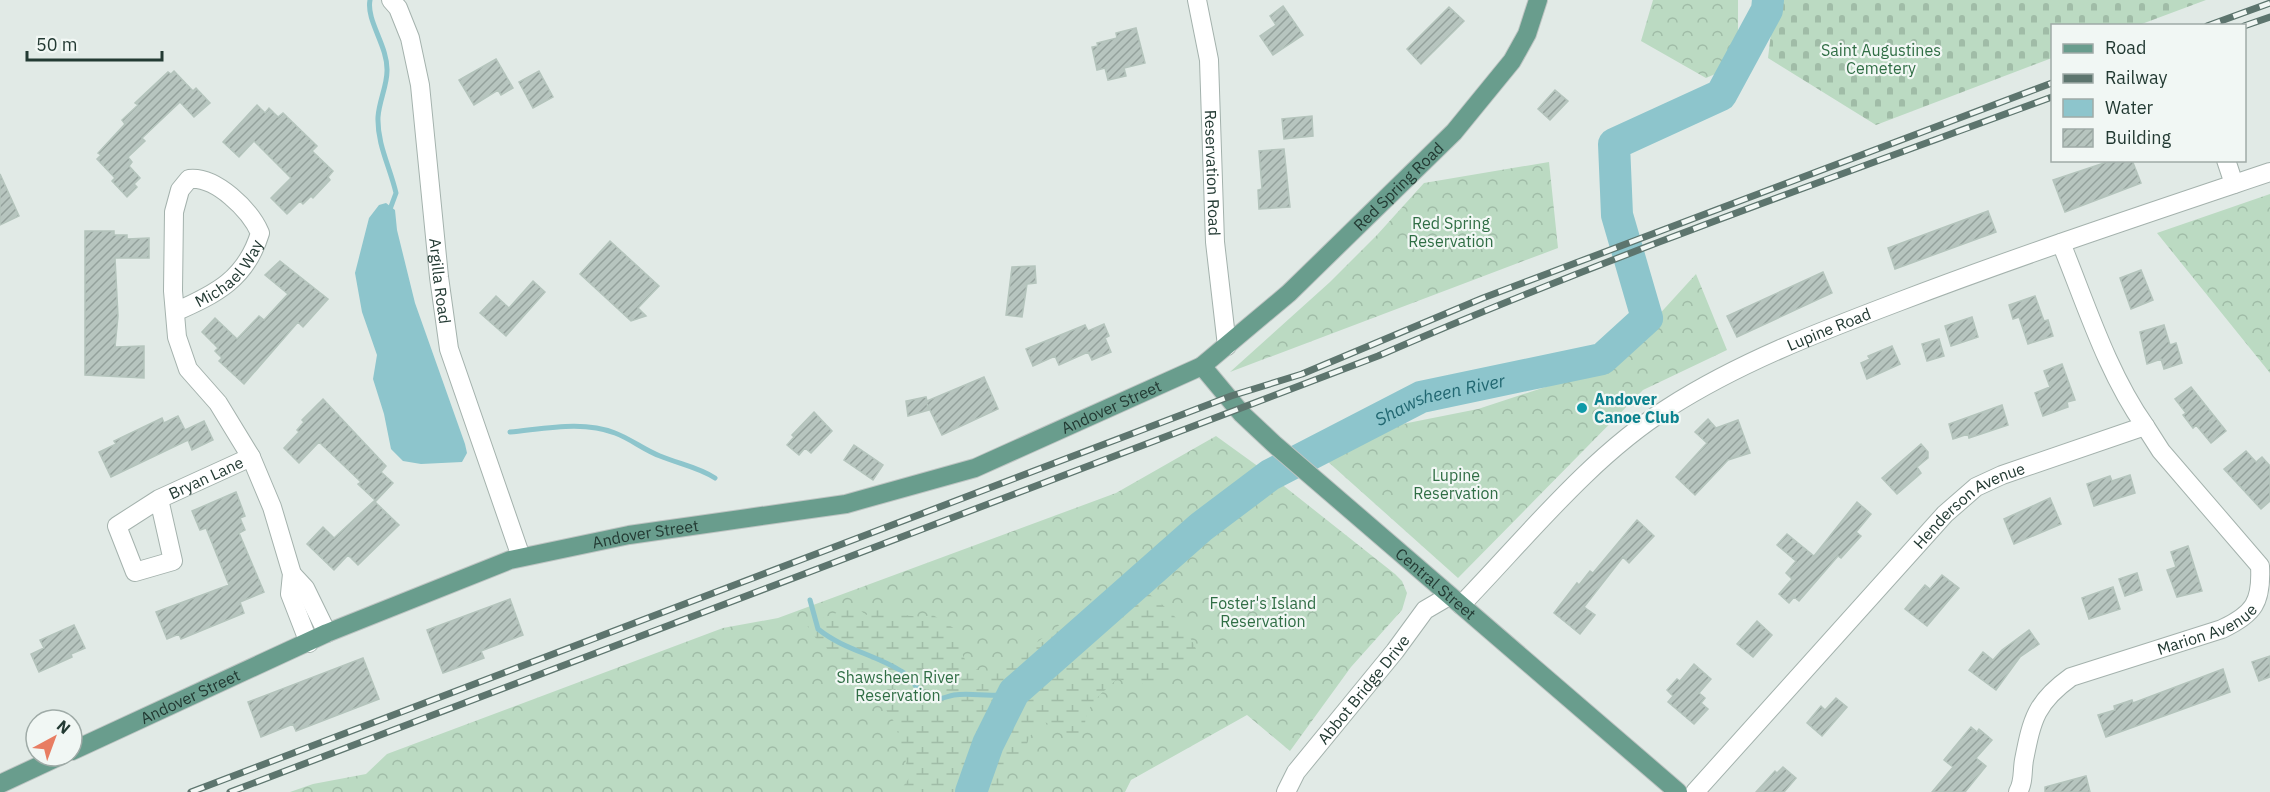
<svg xmlns="http://www.w3.org/2000/svg" width="2270" height="792" font-family="'IBM Plex Sans',sans-serif">
<style>
.forest{fill:url(#forest-crowns)}
.wetland{fill:url(#wetland-marsh)}
.cemetery{fill:url(#cemetery-stones)}
.water{fill:#8dc5cc}
.lines{fill:none;stroke-linecap:round;stroke-linejoin:round}
.stream{stroke:#8dc5cc;stroke-width:5}
.river{stroke:#8dc5cc;stroke-width:32}
.building{fill:url(#building-hatch);stroke:#b4c4bc;stroke-width:1.5}
.minor-casing{stroke:#a4b2ad;stroke-width:20}
.major-casing{stroke:#bdc4c2;stroke-width:20}
.minor{stroke:#fff;stroke-width:18}
.major{stroke:#699d8d;stroke-width:18}
.rail-casing{stroke:#5d756e;stroke-width:7}
.rail{stroke:#f1f7f4;stroke-width:4.5;stroke-dasharray:14;stroke-linecap:butt}
.culture-dot{fill:#0f9aa8;stroke:#f1f7f4;stroke-width:2}
.labels{text-anchor:middle;dominant-baseline:central;stroke-width:4.5;stroke-linejoin:round;paint-order:stroke}
.park-label{font-size:16px;fill:#306e45;stroke:#f1f7f4}
.street-label{font-size:16px;fill:#233a33;stroke:#f1f7f4}
.culture-label{font-size:16px;font-weight:bold;fill:#0d838f;stroke:#f1f7f4;text-anchor:start}
.water-label{font-size:18px;font-style:italic;fill:#216771;stroke:#f1f7f4}
</style>
<defs>
<pattern id="forest-crowns" width="20" height="18" patternUnits="userSpaceOnUse" patternTransform="scale(1.5)"><rect width="20" height="18" fill="#bbdac2"/><path d="M2 6a3 3 0 1 1 6 0M12 15a3 3 0 1 1 6 0" fill="none" stroke="#a0bca7"/></pattern>
<pattern id="wetland-marsh" width="20" height="14" patternUnits="userSpaceOnUse" patternTransform="scale(1.5)"><rect width="20" height="14" fill="#bbdac2"/><path d="M1 5h8M5 5V1M11 12h8M15 12V8" fill="none" stroke="#a0bca7"/></pattern>
<pattern id="cemetery-stones" width="16" height="16" patternUnits="userSpaceOnUse" patternTransform="scale(1.5)"><rect width="16" height="16" fill="#bbdac2"/><path d="M2 7V4a2 2 0 0 1 4 0v3zM10 15v-3a2 2 0 0 1 4 0v3z" fill="#a0bca7"/></pattern>
<pattern id="building-hatch" width="6" height="6" patternUnits="userSpaceOnUse" patternTransform="scale(1.5)"><rect width="6" height="6" fill="#b7c5bf"/><path d="M-1 1l2-2M0 6l6-6M5 7l2-2" fill="none" stroke="#94a19c"/></pattern>
</defs>
<rect width="100%" height="100%" fill="#e1eae6"/>
<path class="forest" d="M1653,0H1738V38L1729,68L1706,78L1641,41Z
M1549,162L1558,248L1230,372L1330,282L1377,235L1424,183Z
M2270,194V373L2157,233Z
M1696,274L1727,350L1643,390L1458,578L1307,443L1478,409L1613,365Z
M1216,436L1270,475L1395,574L1402,581L1407,593L1402,610L1351,667L1290,751L1247,715L1131,780L1125,792H290L313,784L366,774L387,754L723,628L778,618L1116,493Z"/>
<path class="wetland" d="M1127,578C1155,598 1182,616 1196,649L1154,686L1117,679C1099,696 1083,706 1085,733L1068,735L1045,722L1030,736L1025,749L1004,766L1005,792H899L910,777L895,723L857,668C844,664 809,637 807,624L855,606L866,615L877,609L899,608L904,615L920,617L933,615L955,629C963,657 962,670 995,673L1011,654L1026,651L1090,601Z"/>
<path class="cemetery" d="M1775,0H2206L2139,25L2052,26V58L1876,125L1768,58Z"/>
<path class="water" d="M386,203L395,210L397,230L415,303L465,444L467,453L462,462L421,464L403,461L391,449L384,414L373,379L377,355L362,312L355,273L369,218L379,205Z"/>
<g class="lines">
<path class="stream" d="M370,0C366,21 388,46 387,71C387,86 379,101 378,117C377,144 390,167 396,193L389,212
M510,432C543,429 583,420 615,433C631,439 644,450 660,456C679,464 698,467 715,478
M810,600L818,629C844,650 874,654 901,671C913,678 917,694 932,698C941,701 946,696 954,695C976,692 990,699 1014,692"/>
<path class="river" id="s1" d="M971,792L988,744L1014,692L1201,527L1270,475L1421,397L1602,359L1647,318L1617,215L1614,144L1721,95L1767,10L1768,0"/>
</g>
<path class="building" d="M1283,6L1303,35L1273,55L1260,36L1276,25L1270,16Z
M1449,7L1464,21L1421,64L1407,49Z
M1136,28L1145,63L1124,68L1126,76L1108,80L1105,68L1097,70L1092,47L1098,46L1097,43L1117,38L1116,33Z
M496,59L513,88L501,95L498,90L474,105L459,80Z
M174,71L193,91L196,88L210,103L194,117L180,102L142,138L145,141L128,157L132,162L129,166L140,178L134,184L137,187L127,197L112,181L115,178L97,159L101,155L98,153L125,124L122,120L138,105L135,103L168,72L171,74Z
M539,71L553,97L533,108L519,82Z
M1555,90L1568,101L1550,120L1538,109Z
M257,105L265,113L269,108L278,117L283,113L317,146L312,151L333,171L328,177L330,180L313,198L311,196L303,204L300,201L287,214L271,198L291,178L254,141L239,157L223,142Z
M1312,116L1313,136L1284,139L1282,119Z
M1284,149L1290,207L1259,209L1258,190L1262,189L1259,151Z
M2113,160H2132L2141,183L2065,212L2053,180Z
M0,174L19,216L0,225Z
M1988,211L1996,232L1895,269L1888,248Z
M85,231H114V235H127V239L149,238V258H115L118,316L115,347L144,346V378L85,375Z
M610,241L659,286L638,308L646,316L631,321L580,274Z
M280,261L328,299L303,327L298,322L244,384L219,361L222,358L215,351L218,348L202,332L215,318L237,339L259,316L264,320L288,294L265,275Z
M1035,266L1036,283L1027,284L1022,317L1006,315L1012,267Z
M2141,270L2153,300L2131,309L2120,278Z
M1823,272L1832,293L1737,337L1727,316Z
M533,281L545,292L506,336L480,313L496,296L509,308Z
M2035,296L2044,321L2048,320L2053,336L2028,344L2019,317L2013,319L2009,305Z
M1972,317L1978,337L1951,346L1945,326Z
M1104,324L1109,336L1105,338L1111,352L1092,360L1088,352L1059,365L1055,356L1033,366L1026,349L1085,325L1088,331Z
M2164,325L2170,345L2176,343L2182,363L2164,369L2161,359L2147,364L2140,332Z
M1939,339L1944,356L1927,361L1922,344Z
M1892,346L1900,364L1867,379L1861,363L1870,359L1868,356Z
M2062,364L2075,400L2067,402L2068,407L2043,416L2035,393L2050,387L2044,371Z
M984,377L998,409L942,435L927,404L929,410L908,416L906,401L926,397L927,401Z
M2191,387L2226,431L2211,443L2196,425L2193,428L2183,415L2186,413L2175,399Z
M323,399L386,466L381,472L393,483L376,501L358,484L361,482L319,442L299,463L284,448L299,432L297,430L304,422L302,420Z
M2002,405L2008,425L1969,438L1968,434L1953,439L1949,424Z
M814,412L832,431L811,453L805,448L799,455L787,445L794,437L792,435Z
M178,416L185,430L204,421L213,440L192,450L188,440L111,477L99,452L116,444L114,441L162,418L164,423Z
M1708,419L1716,428L1738,420L1750,453L1728,460L1695,495L1676,477L1707,443L1695,432Z
M1921,444L1928,452V458L1917,467L1921,473L1897,494L1882,478Z
M854,445L883,465L873,480L844,460Z
M2246,451L2256,462L2262,457L2270,466V501L2261,509L2224,469Z
M2130,475L2135,493L2094,506L2087,484L2110,476L2112,481Z
M236,492L245,516L240,518L245,530L239,533L264,592L240,602L244,613L181,639L179,634L167,639L156,612L229,585L206,528L200,530L192,511Z
M2050,498L2061,524L2014,544L2004,519Z
M374,501L399,525L358,565L348,555L334,570L307,544L323,527L334,538Z
M1857,502L1871,514L1856,532L1861,536L1841,558L1838,556L1799,601L1794,597L1789,603L1779,594L1792,579L1786,573L1796,561L1777,545L1787,534L1814,556Z
M1637,520L1654,536L1629,563L1623,557L1584,607L1595,615L1580,634L1554,613L1577,583L1579,585L1590,571L1593,573Z
M2188,546L2202,591L2177,597L2167,570L2176,567L2171,552Z
M2137,573L2142,590L2125,596L2119,579Z
M1942,575L1959,588L1927,626L1905,609L1925,585L1930,589Z
M2113,587L2120,609L2089,619L2082,598Z
M510,599L523,635L481,651L484,658L443,673L427,630Z
M1757,621L1772,635L1753,657L1737,644Z
M74,625L85,648L71,654L72,657L39,672L31,654L44,648L40,640Z
M2029,630L2039,644L2020,657L1996,690L1969,670L1983,652L1993,660L2002,650Z
M2270,656V677L2259,681L2252,662Z
M363,658L379,699L296,731L293,724L261,737L248,702Z
M1694,664L1711,679L1699,693L1705,698L1701,703L1708,709L1694,724L1668,702L1673,696L1667,690L1677,679L1680,681Z
M2223,669L2230,692L2106,737L2098,715L2115,710L2114,706L2132,700L2133,703Z
M1836,698L1847,707L1822,736L1807,723L1821,706L1825,710Z
M1971,727L1977,732L1979,729L1992,740L1976,758L1986,766L1965,792H1932L1953,767L1944,760Z
M1783,767L1796,778L1784,792H1756L1775,771L1777,773Z
M2086,776L2090,792H2045V787Z"/>
<g class="lines">
<g class="minor-casing">
<g id="minor">
<path id="s2" d="M391,0L398,8L410,38L420,85L439,277L449,349L521,557"/>
<path id="s3" d="M1197,0L1209,60L1215,242L1227,346"/>
<path d="M2226,160L2234,184"/>
<path id="s4" d="M175,312C216,294 246,279 260,233C250,210 216,176 189,179L180,190L174,212L173,291L177,337L188,369L218,403L251,457L272,507L292,574L290,594L309,643"/>
<path id="s5" d="M159,499L173,561L135,572L117,526L159,499L251,457"/>
<path d="M292,574L305,588L327,633"/>
<path id="s6" d="M1461,605C1525,539 1590,457 1668,408C1740,362 1819,332 1898,302C2021,255 2145,214 2270,172"/>
<path id="s7" d="M1286,792L1296,772L1395,651L1425,610L1449,596"/>
<path id="s8" d="M1695,792L1945,514L1976,487L2002,475L2145,426C2107,372 2086,304 2061,243"/>
<path id="s9" d="M2018,792C2024,782 2022,771 2024,760C2032,719 2036,702 2071,677L2222,629C2254,614 2262,602 2260,566L2161,451L2145,426"/>
</g>
</g>
<g class="major-casing">
<g id="major">
<path id="s10" d="M1202,366L1242,414L1274,444L1678,792"/>
<path id="s11" d="M72,751L327,633L510,560L629,535L846,504L975,468L1202,366L1289,293L1454,132L1512,61L1527,34L1538,0"/>
<path d="M0,784L60,756"/>
</g>
</g>
<use href="#minor" class="minor"/>
<use href="#major" class="major"/>
<g class="rail-casing">
<path id="rail" d="M2207,26L2270,3
M2244,26L2270,17
M191,792L1231,396L1302,374L1483,298L2052,83
M230,792L1378,356C1599,260 1826,180 2052,97"/>
</g>
<use href="#rail" class="rail"/>
</g>
<circle class="culture-dot" cx="1582" cy="408" r="6"/>
<g class="labels">
<g class="park-label">
<text x="1881" y="50">Saint Augustines<tspan x="1881" dy="18">Cemetery</tspan></text>
<text x="1451" y="223">Red Spring<tspan x="1451" dy="18">Reservation</tspan></text>
<text x="1456" y="475">Lupine<tspan x="1456" dy="18">Reservation</tspan></text>
<text x="1263" y="603">Foster's Island<tspan x="1263" dy="18">Reservation</tspan></text>
<text x="898" y="677">Shawsheen River<tspan x="898" dy="18">Reservation</tspan></text>
</g>
<g class="street-label">
<text stroke="none"><textPath href="#s3" startOffset="174">Reservation Road</textPath></text>
<text stroke="none"><textPath href="#s11" startOffset="1468">Red Spring Road</textPath></text>
<text stroke="none"><textPath href="#s4" startOffset="68">Michael Way</textPath></text>
<text stroke="none"><textPath href="#s2" startOffset="288">Argilla Road</textPath></text>
<text stroke="none"><textPath href="#s6" startOffset="466">Lupine Road</textPath></text>
<text stroke="none"><textPath href="#s11" startOffset="1102">Andover Street</textPath></text>
<text stroke="none"><textPath href="#s5" startOffset="254">Bryan Lane</textPath></text>
<text stroke="none"><textPath href="#s8" startOffset="399">Henderson Avenue</textPath></text>
<text stroke="none"><textPath href="#s11" startOffset="616">Andover Street</textPath></text>
<text stroke="none"><textPath href="#s10" startOffset="320">Central Street</textPath></text>
<text stroke="none"><textPath href="#s9" startOffset="276">Marion Avenue</textPath></text>
<text stroke="none"><textPath href="#s7" startOffset="129">Abbot Bridge Drive</textPath></text>
<text stroke="none"><textPath href="#s11" startOffset="130">Andover Street</textPath></text>
</g>
<g class="culture-label">
<text x="1594" y="399">Andover<tspan x="1594" dy="18">Canoe Club</tspan></text>
</g>
<g class="water-label">
<text stroke="none"><textPath href="#s1" startOffset="632">Shawsheen River</textPath></text>
</g>
</g>
<rect x="2051" y="24" width="195" height="138" fill="#f1f7f4" stroke="#9faba7" stroke-width="1.5"/>
<rect x="2063" y="44" width="30" height="9" fill="#699d8d" stroke="#9faba7" stroke-width="1.5"/>
<text x="2105" y="54" font-size="18" fill="#233a33">Road</text>
<rect x="2063" y="74" width="30" height="9" fill="#5d756e" stroke="#9faba7" stroke-width="1.5"/>
<text x="2105" y="84" font-size="18" fill="#233a33">Railway</text>
<rect x="2063" y="99" width="30" height="18" fill="#8dc5cc" stroke="#9faba7" stroke-width="1.5"/>
<text x="2105" y="114" font-size="18" fill="#233a33">Water</text>
<rect x="2063" y="129" width="30" height="18" fill="url(#building-hatch)" stroke="#9faba7" stroke-width="1.5"/>
<text x="2105" y="144" font-size="18" fill="#233a33">Building</text>
<g transform="translate(54 738) rotate(41)"><circle r="28" fill="#f1f7f4" stroke="#9faba7" stroke-width="1.5"/>
<path d="M0-4.5L10 22L0 15L-10 22Z" fill="#e87d62"/>
<text y="-9" font-size="16" font-weight="bold" text-anchor="middle" fill="#233a33">N</text>
</g>
<path d="M27 51v9h135v-9" fill="none" stroke="#233a33" stroke-width="3"/>
<text x="36" y="51" font-size="18" fill="#233a33" stroke="#f1f7f4" stroke-width="4.5" paint-order="stroke">50 m</text>
</svg>
